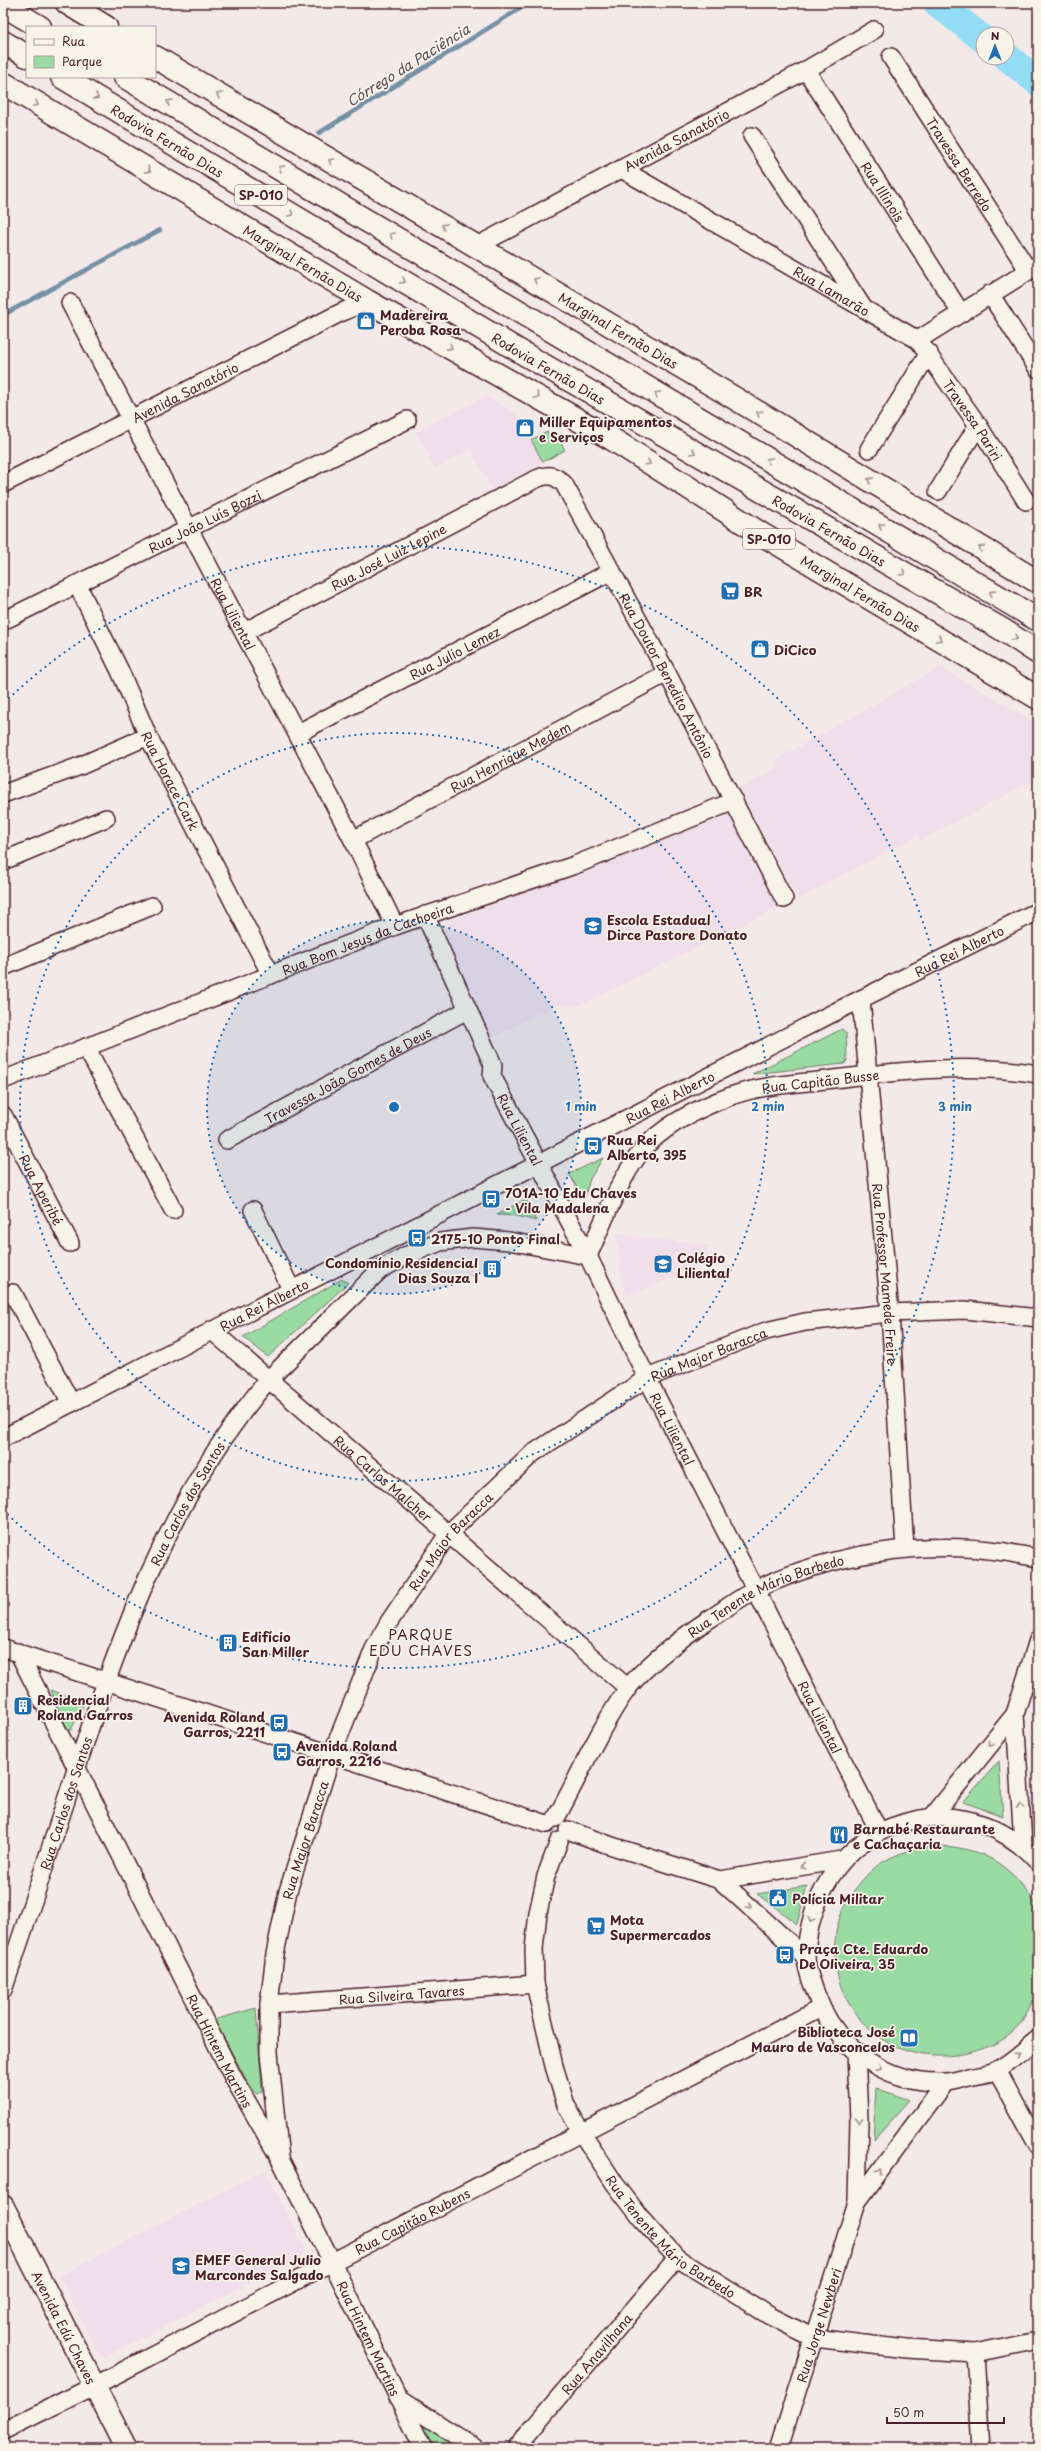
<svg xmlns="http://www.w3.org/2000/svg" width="1041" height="2451" font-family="'Playpen Sans',sans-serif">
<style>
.built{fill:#f0deea}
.green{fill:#9adaa3;stroke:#727c67}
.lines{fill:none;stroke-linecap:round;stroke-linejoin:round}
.stream{stroke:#7590a4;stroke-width:4.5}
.river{stroke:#92dcf4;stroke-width:28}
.minor-casing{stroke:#4a1f2b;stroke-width:20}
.major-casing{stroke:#4a1f2b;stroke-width:24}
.highway-casing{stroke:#4a1f2b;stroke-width:25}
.minor{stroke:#f7f3e8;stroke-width:17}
.major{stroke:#f7f3e8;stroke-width:21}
.highway{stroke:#f7f3e8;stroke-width:22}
.oneway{stroke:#a0898a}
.ring{fill:none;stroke:#1f6fb2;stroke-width:2;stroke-dasharray:2 4}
.labels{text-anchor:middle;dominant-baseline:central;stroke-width:3.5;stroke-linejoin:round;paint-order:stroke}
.shield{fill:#f7f3e8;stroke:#7e5f64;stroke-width:1}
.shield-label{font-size:12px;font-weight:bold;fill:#4a1f2b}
.street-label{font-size:13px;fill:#4a1f2b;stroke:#f7f3e8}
.poi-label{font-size:13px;font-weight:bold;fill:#4a1f2b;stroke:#f7f3e8;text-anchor:start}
.water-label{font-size:14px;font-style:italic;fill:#5c4e5d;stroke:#f7f3e8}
.neighbourhood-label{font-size:14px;letter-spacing:1px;fill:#4a1f2b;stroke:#f7f3e8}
.centre{fill:#1f6fb2;stroke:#f7f3e8;stroke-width:2}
.ring-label{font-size:12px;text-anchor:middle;font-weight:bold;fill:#1f6fb2;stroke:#f7f3e8;stroke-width:3.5;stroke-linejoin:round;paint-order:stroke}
</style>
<rect width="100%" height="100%" fill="#f4e9e9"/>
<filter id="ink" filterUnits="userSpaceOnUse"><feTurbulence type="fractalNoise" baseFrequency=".025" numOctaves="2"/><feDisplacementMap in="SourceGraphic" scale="8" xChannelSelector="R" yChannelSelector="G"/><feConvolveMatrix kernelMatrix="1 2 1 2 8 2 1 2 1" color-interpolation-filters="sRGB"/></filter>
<g filter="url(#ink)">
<path class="built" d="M486,396L516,413L543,462L492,490L471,449L435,468L416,431Z
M940,667L1038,724V778L921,840L918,835L798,899L739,788L780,767L776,760Z
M729,815L777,908L580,1005H556L493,1037L444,932L448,921Z
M617,1234L712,1246L706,1251L710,1263L627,1296L622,1283Z
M265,2170L304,2247L303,2256L104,2357L99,2355L59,2276Z"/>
<path class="green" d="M547,432L559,439L565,450L543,462L531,440Z
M842,1029L846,1033L847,1061L844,1064L752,1074Z
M603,1158L590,1179L584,1199L569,1174Z
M526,1199L536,1221L517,1216L497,1215Z
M342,1279L348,1283L268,1357L243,1337Z
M51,1690L82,1702L83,1706L71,1730H65Z
M999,1761L1003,1816L963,1802Z
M935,1846C970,1846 999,1857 1022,1885C1028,1892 1035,1901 1038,1910C1041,1923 1038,1940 1038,1954C1038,1965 1041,1980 1038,1990C1037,1995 1033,2001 1030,2005C1027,2012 1024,2020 1019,2026C1002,2046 969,2055 944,2056C853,2060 800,1952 860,1883C868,1873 877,1864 890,1858C904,1851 919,1848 935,1846Z
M807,1886L797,1924L757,1894Z
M256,2008L262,2091L257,2094L252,2090L214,2020Z
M876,2088L909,2100L873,2140Z
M418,2421L463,2448H432Z"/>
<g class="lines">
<path class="stream" d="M319,133L529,3
M3,315L160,230"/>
<path class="river" d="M937,3L983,39
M1007,57L1038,82"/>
<g class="minor-casing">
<g id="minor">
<path id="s1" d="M891,57L1028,270"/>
<path id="s2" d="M806,70L961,313"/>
<path d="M752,136L862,306"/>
<path id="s3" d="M623,170L918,340L1038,265"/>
<path id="s4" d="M477,246L806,70L874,30"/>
<path d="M990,294L1038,369"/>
<path id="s5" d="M70,303L353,840L395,926"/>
<path id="s6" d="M918,340L978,425L1026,501"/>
<path d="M869,449L929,353"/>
<path id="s7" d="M3,484L338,314L367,301"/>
<path d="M938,491L978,425"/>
<path id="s8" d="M77,584L120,671L148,736L271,975"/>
<path id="s9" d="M3,621L407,420"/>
<path id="s10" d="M244,632L532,481C546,474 553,473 564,484L667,673L784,899"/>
<path id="s11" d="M298,733L612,571"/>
<path d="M3,794L80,766L148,736"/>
<path id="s12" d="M353,840L667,673"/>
<path d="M3,861L106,818"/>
<path id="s13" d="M425,915L493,1065L492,1076L588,1256L647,1378L879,1831"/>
<path d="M3,967L152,906"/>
<path id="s14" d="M861,999L890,1313L905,1549"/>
<path d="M86,1047L173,1210"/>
<path id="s15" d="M3,1080L395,926L575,865L734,801"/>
<path id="s16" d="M3,1115L70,1243"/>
<path id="s17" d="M227,1140L467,1010"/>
<path d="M253,1210L291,1289"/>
<path id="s18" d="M588,1256C603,1223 624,1166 650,1142C671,1122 704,1106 731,1096C759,1086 789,1084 818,1081C890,1072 966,1062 1038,1074"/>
<path d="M13,1293L71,1403"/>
<path id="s19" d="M211,1330L628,1688"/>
<path id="s20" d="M3,1438L829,1015L1038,911"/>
<path d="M3,1648L547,1824"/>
<path id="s21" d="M18,1652L234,2079L280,2159L332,2262L423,2448"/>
<path d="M932,1817L1015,1714"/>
<path id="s22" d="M556,1818C580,1775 599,1728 628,1688C644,1667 685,1635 708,1620C724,1610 740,1597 757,1589C832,1553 922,1540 1005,1552C1016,1554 1027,1556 1038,1558"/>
<path d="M568,1830L609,1845L720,1880L806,1958"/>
<path id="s23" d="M559,1841L546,1876L538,1913L534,1949L535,1984L554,2066L566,2105L581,2132L615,2184L641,2218L677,2258L770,2316L814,2338L906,2349L975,2353L1038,2340"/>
<path d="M1023,1845L1015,1714L1038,1640"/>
<path d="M1038,1862C1008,1829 966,1811 920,1819C881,1826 851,1844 830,1878C815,1902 807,1928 806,1957C806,1969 812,1983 816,1994C835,2048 886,2084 944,2082C952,2082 961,2079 969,2077C978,2075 989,2074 997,2070C1011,2063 1025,2049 1038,2039"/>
<path d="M720,1880L841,1860"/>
<path id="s24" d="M3,1990C27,1921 49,1852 72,1782C118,1640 170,1495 269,1379L380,1270L405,1256L440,1242L473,1238L509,1241L588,1256"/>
<path id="s25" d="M269,2004L535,1984"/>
<path d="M997,2070L1038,2146"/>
<path id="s26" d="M280,2159L269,2053V2004L275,1954L288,1891L332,1754L374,1649L389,1622L448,1534L532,1454L647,1378L766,1331L805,1322L890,1313L965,1310L1038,1318"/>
<path d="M857,2202L945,2083"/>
<path d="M975,2353L981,2448"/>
<path d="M398,2398L475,2448"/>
<path id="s27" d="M3,2431L94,2386L821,2008"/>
<path id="s28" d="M516,2448L677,2258"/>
<path id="s29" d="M779,2448L857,2202L859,2119L856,2053"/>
</g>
</g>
<g class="major-casing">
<g id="major">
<path id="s30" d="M3,2206L126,2448"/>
</g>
</g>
<g class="highway-casing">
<g id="highway">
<path d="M67,3L106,27"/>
<path d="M3,5L40,27"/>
<path d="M3,42L27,56"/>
<path id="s31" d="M155,57L736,399L1038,582"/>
<path id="s32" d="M62,77L526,355L1003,630L1038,653"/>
<path d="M125,77L1038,620"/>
<path id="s33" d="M3,83L367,301L612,439L763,535L1038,698"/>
</g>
</g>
<use href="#minor" class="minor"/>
<use href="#major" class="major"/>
<use href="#highway" class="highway"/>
</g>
<defs><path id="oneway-chevron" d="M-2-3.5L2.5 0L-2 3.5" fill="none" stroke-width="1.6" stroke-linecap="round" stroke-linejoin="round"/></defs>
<g class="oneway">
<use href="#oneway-chevron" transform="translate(219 95) rotate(-150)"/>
<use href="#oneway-chevron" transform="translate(96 97) rotate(31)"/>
<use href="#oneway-chevron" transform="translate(169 102) rotate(-150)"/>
<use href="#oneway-chevron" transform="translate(36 104) rotate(31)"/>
<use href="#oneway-chevron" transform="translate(331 161) rotate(-150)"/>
<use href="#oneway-chevron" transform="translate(281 168) rotate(-149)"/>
<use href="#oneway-chevron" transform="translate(148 170) rotate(31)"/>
<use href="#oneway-chevron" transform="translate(291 214) rotate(31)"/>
<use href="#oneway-chevron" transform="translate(444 226) rotate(-150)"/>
<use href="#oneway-chevron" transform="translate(392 235) rotate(-149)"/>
<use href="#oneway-chevron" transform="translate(536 280) rotate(-149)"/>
<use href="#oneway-chevron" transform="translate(403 281) rotate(31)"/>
<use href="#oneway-chevron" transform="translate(450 347) rotate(29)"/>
<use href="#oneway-chevron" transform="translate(657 394) rotate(-149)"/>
<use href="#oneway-chevron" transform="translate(537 396) rotate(30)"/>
<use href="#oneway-chevron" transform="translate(759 413) rotate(-149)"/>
<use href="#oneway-chevron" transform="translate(693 452) rotate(30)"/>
<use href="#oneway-chevron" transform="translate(769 460) rotate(-149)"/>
<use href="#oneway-chevron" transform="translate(648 463) rotate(32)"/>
<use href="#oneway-chevron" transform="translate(870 480) rotate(-149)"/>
<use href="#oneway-chevron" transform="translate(881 526) rotate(-149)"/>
<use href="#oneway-chevron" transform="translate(981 548) rotate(-149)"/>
<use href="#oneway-chevron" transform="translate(903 573) rotate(30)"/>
<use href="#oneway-chevron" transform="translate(992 593) rotate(-149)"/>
<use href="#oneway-chevron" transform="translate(1015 638) rotate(33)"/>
<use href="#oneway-chevron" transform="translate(939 639) rotate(31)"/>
<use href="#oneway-chevron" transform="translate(990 1744) rotate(129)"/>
<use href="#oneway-chevron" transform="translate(1020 1806) rotate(-93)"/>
<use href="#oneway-chevron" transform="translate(803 1866) rotate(171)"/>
<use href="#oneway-chevron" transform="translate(749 1906) rotate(42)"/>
<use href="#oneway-chevron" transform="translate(811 1920) rotate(107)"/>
<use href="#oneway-chevron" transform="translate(1018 2054) rotate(-37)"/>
<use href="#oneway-chevron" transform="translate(879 2068) rotate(29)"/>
<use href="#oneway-chevron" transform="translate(859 2120) rotate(89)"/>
<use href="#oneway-chevron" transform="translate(880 2171) rotate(-54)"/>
</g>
</g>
<circle cx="394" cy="1107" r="187" fill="#1f6fb2" fill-opacity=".12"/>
<g class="ring">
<circle cx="394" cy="1107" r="187"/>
<circle cx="394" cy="1107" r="374"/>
<path d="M4 703A561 561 0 1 1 4 1511"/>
</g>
<defs>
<g id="shop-square" transform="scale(1)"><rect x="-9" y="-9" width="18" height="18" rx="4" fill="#1f6fb2" stroke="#f7f3e8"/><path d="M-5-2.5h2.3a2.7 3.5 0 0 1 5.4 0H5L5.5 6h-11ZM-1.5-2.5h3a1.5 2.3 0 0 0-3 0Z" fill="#fff"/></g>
<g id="supermarket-square" transform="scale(1)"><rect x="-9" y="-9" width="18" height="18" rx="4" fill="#1f6fb2" stroke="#f7f3e8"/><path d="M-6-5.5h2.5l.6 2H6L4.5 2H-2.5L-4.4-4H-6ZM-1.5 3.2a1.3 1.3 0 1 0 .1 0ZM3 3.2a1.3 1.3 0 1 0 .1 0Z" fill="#fff"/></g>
<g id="school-square" transform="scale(1)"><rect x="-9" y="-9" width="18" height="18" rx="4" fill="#1f6fb2" stroke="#f7f3e8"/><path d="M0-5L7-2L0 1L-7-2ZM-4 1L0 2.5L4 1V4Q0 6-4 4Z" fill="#fff"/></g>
<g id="bus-square" transform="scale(1)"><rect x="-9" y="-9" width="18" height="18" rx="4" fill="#1f6fb2" stroke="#f7f3e8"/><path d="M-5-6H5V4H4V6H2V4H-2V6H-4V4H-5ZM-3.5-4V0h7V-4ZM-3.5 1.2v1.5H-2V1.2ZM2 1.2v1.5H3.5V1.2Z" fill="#fff"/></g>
<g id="building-square" transform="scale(1)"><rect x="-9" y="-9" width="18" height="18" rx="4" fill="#1f6fb2" stroke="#f7f3e8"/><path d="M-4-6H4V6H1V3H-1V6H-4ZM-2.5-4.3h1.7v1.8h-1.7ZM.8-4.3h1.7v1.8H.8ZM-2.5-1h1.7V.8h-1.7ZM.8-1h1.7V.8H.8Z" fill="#fff"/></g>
<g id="restaurant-square" transform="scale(1)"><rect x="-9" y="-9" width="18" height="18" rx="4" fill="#1f6fb2" stroke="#f7f3e8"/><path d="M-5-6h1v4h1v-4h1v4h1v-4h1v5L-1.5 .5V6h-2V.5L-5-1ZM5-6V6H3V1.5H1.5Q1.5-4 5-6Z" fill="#fff"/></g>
<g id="civic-square" transform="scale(1)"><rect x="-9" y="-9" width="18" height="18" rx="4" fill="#1f6fb2" stroke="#f7f3e8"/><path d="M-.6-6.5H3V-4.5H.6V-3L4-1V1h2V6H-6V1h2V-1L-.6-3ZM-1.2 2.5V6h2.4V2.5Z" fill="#fff"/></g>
<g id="library-square" transform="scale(1)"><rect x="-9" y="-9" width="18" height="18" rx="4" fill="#1f6fb2" stroke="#f7f3e8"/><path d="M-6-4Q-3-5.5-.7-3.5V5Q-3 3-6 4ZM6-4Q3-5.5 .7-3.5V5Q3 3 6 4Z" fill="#fff"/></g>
</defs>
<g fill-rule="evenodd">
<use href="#shop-square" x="366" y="321"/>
<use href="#shop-square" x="525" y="428"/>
<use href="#supermarket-square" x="730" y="591"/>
<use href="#shop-square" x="760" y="649"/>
<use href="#school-square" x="593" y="926"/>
<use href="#bus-square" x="593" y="1146"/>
<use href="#bus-square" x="491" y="1199"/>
<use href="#bus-square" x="417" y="1238"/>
<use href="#school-square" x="663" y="1264"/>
<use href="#building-square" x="492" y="1269"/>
<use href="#building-square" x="228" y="1643"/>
<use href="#building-square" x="23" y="1706"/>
<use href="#bus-square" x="279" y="1723"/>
<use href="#bus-square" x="282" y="1752"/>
<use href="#restaurant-square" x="839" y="1835"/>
<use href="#civic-square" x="778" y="1898"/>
<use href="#supermarket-square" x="596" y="1926"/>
<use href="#bus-square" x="785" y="1955"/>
<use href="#library-square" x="909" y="2038"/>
<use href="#school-square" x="181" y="2266"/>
</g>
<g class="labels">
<g class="shield">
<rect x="235" y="185" width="52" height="20" rx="3"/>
<rect x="743" y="529" width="52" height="20" rx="3"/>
</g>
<g class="shield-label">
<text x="261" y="195">SP-010</text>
<text x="769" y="539">SP-010</text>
</g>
<g class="street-label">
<text stroke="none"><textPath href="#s32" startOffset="123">Rodovia Fernão Dias</textPath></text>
<text stroke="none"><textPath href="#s4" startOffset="226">Avenida Sanatório</textPath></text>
<text stroke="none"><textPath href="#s1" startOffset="127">Travessa Berredo</textPath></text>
<text stroke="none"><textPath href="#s2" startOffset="144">Rua Illinois</textPath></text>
<text stroke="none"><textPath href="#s33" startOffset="350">Marginal Fernão Dias</textPath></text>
<text stroke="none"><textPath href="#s3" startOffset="241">Rua Lamarão</textPath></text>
<text stroke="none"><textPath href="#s31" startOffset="538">Marginal Fernão Dias</textPath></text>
<text stroke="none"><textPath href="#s32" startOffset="567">Rodovia Fernão Dias</textPath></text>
<text stroke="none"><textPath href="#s7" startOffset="204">Avenida Sanatório</textPath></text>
<text stroke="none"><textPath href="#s6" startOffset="97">Travessa Pariri</textPath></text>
<text stroke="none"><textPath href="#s9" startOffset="225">Rua João Luís Bozzi</textPath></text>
<text stroke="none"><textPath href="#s32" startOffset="891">Rodovia Fernão Dias</textPath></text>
<text stroke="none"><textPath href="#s10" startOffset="163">Rua José Luiz Lepine</textPath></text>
<text stroke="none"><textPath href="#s33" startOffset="998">Marginal Fernão Dias</textPath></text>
<text stroke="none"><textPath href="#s5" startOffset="351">Rua Liliental</textPath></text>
<text stroke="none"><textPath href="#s11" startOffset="176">Rua Julio Lemez</textPath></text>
<text stroke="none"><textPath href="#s10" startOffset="578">Rua Doutor Benedito Antônio</textPath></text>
<text stroke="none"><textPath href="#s12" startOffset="178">Rua Henrique Medem</textPath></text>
<text stroke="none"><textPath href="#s8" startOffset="218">Rua Horace Cark</textPath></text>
<text stroke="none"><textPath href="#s15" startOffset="391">Rua Bom Jesus da Cachoeira</textPath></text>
<text stroke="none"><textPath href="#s20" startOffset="1073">Rua Rei Alberto</textPath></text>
<text stroke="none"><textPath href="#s17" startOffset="137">Travessa João Gomes de Deus</textPath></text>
<text stroke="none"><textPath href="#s18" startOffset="315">Rua Capitão Busse</textPath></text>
<text stroke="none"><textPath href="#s20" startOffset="749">Rua Rei Alberto</textPath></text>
<text stroke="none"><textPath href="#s13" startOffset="236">Rua Liliental</textPath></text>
<text stroke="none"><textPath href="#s16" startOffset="84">Rua Aperibé</textPath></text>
<text stroke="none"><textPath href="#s14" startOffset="276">Rua Professor Mamede Freire</textPath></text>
<text stroke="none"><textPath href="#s20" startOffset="293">Rua Rei Alberto</textPath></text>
<text stroke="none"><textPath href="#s26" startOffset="984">Rua Major Baracca</textPath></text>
<text stroke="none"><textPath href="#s13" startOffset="572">Rua Liliental</textPath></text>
<text stroke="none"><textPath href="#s19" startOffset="227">Rua Carlos Malcher</textPath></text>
<text stroke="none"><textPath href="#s24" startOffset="521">Rua Carlos dos Santos</textPath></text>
<text stroke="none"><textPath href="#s26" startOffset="660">Rua Major Baracca</textPath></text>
<text stroke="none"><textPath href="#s22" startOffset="317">Rua Tenente Mário Barbedo</textPath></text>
<text stroke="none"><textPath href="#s13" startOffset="896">Rua Liliental</textPath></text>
<text stroke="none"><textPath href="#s24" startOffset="197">Rua Carlos dos Santos</textPath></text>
<text stroke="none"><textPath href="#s26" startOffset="324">Rua Major Baracca</textPath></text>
<text stroke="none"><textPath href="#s25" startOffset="133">Rua Silveira Tavares</textPath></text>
<text stroke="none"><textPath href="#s21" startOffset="447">Rua Hintem Martins</textPath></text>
<text stroke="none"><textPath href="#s27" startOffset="460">Rua Capitão Rubens</textPath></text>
<text stroke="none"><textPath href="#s23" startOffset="442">Rua Tenente Mário Barbedo</textPath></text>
<text stroke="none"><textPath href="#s29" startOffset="129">Rua Jorge Newberi</textPath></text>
<text stroke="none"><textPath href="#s30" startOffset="136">Avenida Edú Chaves</textPath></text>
<text stroke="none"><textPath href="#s21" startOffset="771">Rua Hintem Martins</textPath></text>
<text stroke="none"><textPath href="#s28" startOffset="124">Rua Anavilhana</textPath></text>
</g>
<g class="poi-label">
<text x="380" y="314">Madereira<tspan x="380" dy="15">Peroba Rosa</tspan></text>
<text x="539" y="421">Miller Equipamentos<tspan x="539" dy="15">e Serviços</tspan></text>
<text x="744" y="591">BR</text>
<text x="774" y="649">DiCico</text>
<text x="607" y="919">Escola Estadual<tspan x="607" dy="15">Dirce Pastore Donato</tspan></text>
<text x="607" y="1139">Rua Rei<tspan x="607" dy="15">Alberto, 395</tspan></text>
<text x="505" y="1192">701A-10 Edu Chaves<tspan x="505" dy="15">- Vila Madalena</tspan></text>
<text x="431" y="1238">2175-10 Ponto Final</text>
<text x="677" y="1257">Colégio<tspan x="677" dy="15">Liliental</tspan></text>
<text x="478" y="1262" text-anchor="end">Condomínio Residencial<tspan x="478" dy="15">Dias Souza I</tspan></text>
<text x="242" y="1636">Edifício<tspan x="242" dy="15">San Miller</tspan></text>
<text x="37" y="1699">Residencial<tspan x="37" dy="15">Roland Garros</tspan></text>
<text x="265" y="1716" text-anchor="end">Avenida Roland<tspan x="265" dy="15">Garros, 2211</tspan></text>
<text x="296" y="1745">Avenida Roland<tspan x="296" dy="15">Garros, 2216</tspan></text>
<text x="853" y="1828">Barnabé Restaurante<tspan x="853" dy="15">e Cachaçaria</tspan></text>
<text x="792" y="1898">Polícia Militar</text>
<text x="610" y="1919">Mota<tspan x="610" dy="15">Supermercados</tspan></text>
<text x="799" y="1948">Praça Cte. Eduardo<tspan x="799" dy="15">De Oliveira, 35</tspan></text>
<text x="895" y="2031" text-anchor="end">Biblioteca José<tspan x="895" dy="15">Mauro de Vasconcelos</tspan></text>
<text x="195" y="2259">EMEF General Julio<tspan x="195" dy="15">Marcondes Salgado</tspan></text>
</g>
<g class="water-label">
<text transform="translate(408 65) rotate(-32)">Córrego da Paciência</text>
</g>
<g class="neighbourhood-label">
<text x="421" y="1634">PARQUE<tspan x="421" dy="16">EDU CHAVES</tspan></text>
</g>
</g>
<circle cx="394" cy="1107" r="6" class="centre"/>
<g class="ring-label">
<text x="581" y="1111">1 min</text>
<text x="768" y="1111">2 min</text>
<text x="955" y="1111">3 min</text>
</g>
<rect width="1041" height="2451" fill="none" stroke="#f7f3e8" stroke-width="16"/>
<rect x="8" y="8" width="1025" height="2435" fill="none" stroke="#4a1f2b" stroke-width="1.5" filter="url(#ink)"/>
<rect x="26" y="26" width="130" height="52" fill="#f7f3e8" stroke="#b29e9c"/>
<rect x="34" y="39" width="20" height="6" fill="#f7f3e8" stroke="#b29e9c"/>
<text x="62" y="46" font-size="12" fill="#4a1f2b">Rua</text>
<rect x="34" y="56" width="20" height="12" fill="#9adaa3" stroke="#b29e9c"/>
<text x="62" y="66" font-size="12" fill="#4a1f2b">Parque</text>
<g transform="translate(995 46)"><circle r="19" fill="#f7f3e8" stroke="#b29e9c"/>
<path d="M0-3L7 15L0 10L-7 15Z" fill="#1f6fb2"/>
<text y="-6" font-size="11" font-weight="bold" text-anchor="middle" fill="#4a1f2b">N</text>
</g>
<path d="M887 2417v6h117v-6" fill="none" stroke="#4a1f2b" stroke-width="2"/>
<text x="893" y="2417" font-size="12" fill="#4a1f2b" stroke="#f7f3e8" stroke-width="3" paint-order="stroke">50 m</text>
</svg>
